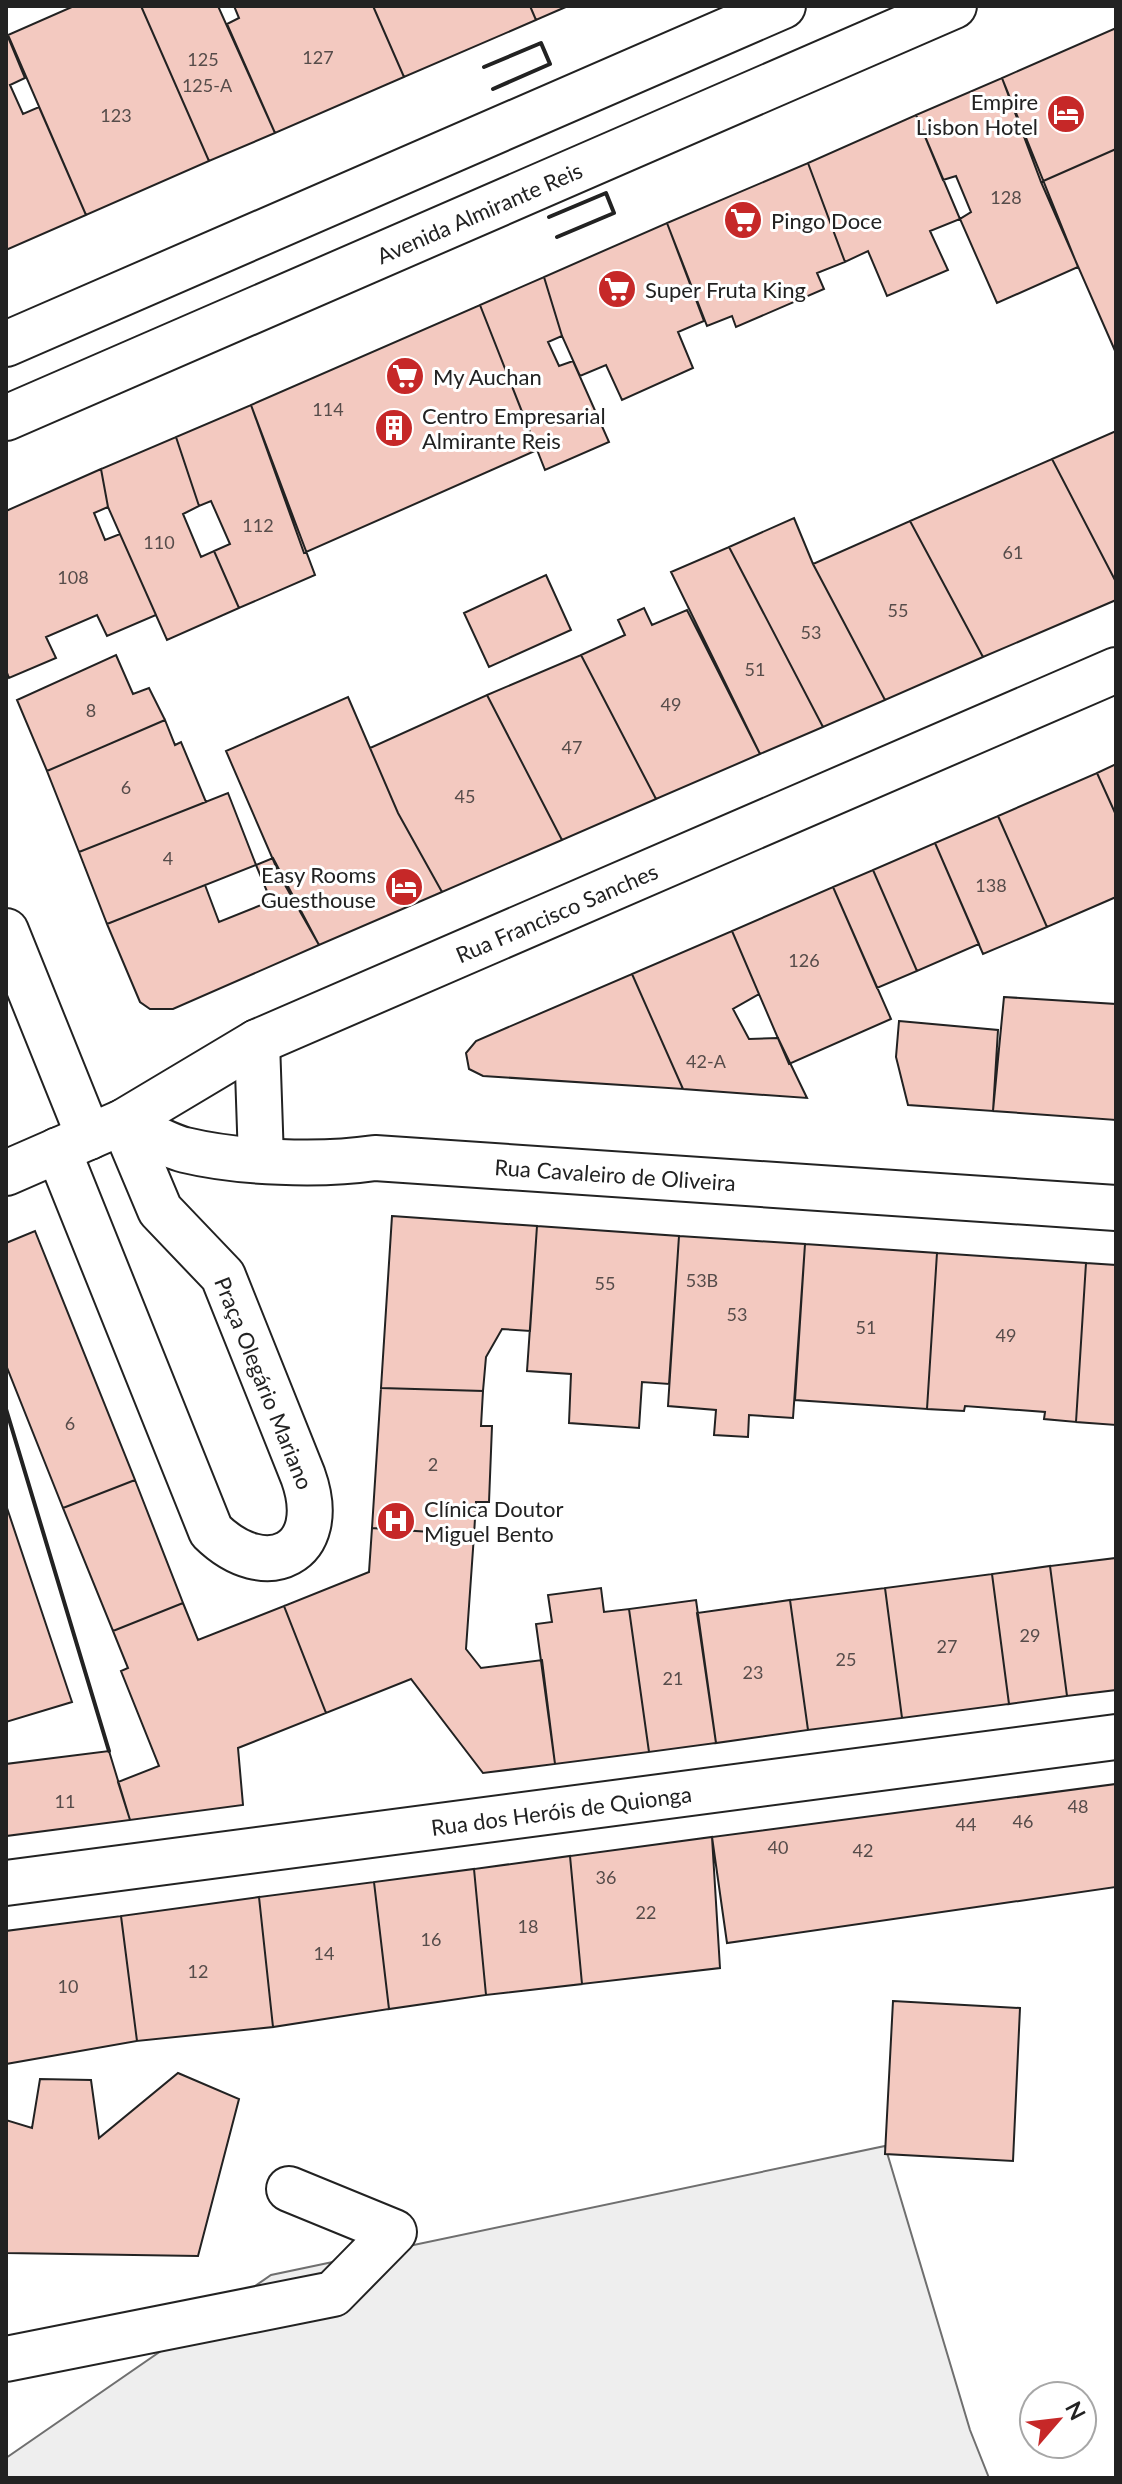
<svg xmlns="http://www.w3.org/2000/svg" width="1122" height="2484" font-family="Lato,sans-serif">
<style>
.green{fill:#eee;stroke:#6f6f6f;stroke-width:2}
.building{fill:#f3c9c0;stroke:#222;stroke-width:2}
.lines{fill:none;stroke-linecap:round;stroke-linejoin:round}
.minor-casing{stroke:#222;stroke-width:48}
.major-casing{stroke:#222;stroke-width:48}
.minor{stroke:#fff;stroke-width:44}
.major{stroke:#fff;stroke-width:44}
.wall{stroke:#222;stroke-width:4}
.labels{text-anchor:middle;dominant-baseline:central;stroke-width:6;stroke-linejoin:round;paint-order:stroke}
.number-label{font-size:18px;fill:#564c4a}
.poi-label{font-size:22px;fill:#222;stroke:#fff;text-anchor:start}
.street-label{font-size:22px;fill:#222;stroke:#fff}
</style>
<rect width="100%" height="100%" fill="#fff"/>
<path class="green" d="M885,2146L970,2430L989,2478H6V2458L271,2275Z"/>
<path class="building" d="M74,6H141L209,161L86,215L8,35Z
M141,6H218L275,133L209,161Z
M234,6H373L404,77L275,133L227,24L239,18Z
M373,6H530L536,20L404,77Z
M530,6H568L536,20Z
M1116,28V149L1041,182L1002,78Z
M6,32L25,78L10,85L23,114L39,107L86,215L6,250Z
M1002,78L1078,267L997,303L960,219L971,212L956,176L943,180L916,115Z
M916,115L960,219L930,231L948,270L887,296L868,251L845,262L808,163Z
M1116,149V353L1041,182Z
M808,163L845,262L817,273L824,289L736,327L732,316L707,326L667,223Z
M667,223L704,321L678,332L693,368L622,400L606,365L580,376L562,336L544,277Z
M544,277L562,336L548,342L559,366L573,361L609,442L545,470L480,305Z
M480,305L537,450L304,553L251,405Z
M251,405L315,575L239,608L214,551L230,544L211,501L199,506L176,437Z
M1116,431V582L1052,459Z
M176,437L199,506L183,514L201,557L214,551L239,608L167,640L108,507L101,469Z
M1052,459L1116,582V600L983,657L910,521Z
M101,469L108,507L94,513L105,540L120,534L156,615L107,636L97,615L46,637L56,658L9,678L6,670V511Z
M794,518L813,564L885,700L823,727L729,547Z
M910,521L983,657L885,700L813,564Z
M729,547L823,727L760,754L671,572Z
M546,575L571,630L489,667L464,613Z
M644,608L652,625L687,610L760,754L656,799L581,655L625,635L618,620Z
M116,655L133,694L149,688L165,720L47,771L17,700Z
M581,655L656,799L562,840L487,695Z
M487,695L562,840L442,892L398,813L370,748Z
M348,697L398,813L442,892L319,945L281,878L226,751Z
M165,720L175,745L181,742L206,802L79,852L47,771Z
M1116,764V815L1097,773Z
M1097,773L1116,815V897L1047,927L998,816Z
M228,793L256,865L107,924L79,852Z
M998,816L1047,927L983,954L935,843Z
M935,843L979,944L917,971L873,870Z
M273,858L319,945L173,1009H150L140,1002L107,924L205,885L219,922L271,901L256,865Z
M873,870L917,971L877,988L833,887Z
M833,887L891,1019L789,1064L732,931Z
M732,931L759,994L733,1009L749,1039L778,1038L807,1098L683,1089L632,974Z
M632,974L683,1089L483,1076L469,1069L466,1053L476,1041Z
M1004,997L1116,1004V1120L993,1111Z
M899,1021L998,1030L993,1111L908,1105L896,1057Z
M392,1216L537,1226L530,1331L502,1329L486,1357L483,1391L381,1388Z
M537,1226L679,1236L669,1384L642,1382L639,1428L569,1423L571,1374L527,1371Z
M35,1231L135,1480L63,1508L6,1365V1243Z
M679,1236L805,1244L793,1418L749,1415L748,1437L714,1435L716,1410L668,1406Z
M805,1244L937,1253L927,1409L795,1400Z
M937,1253L1086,1263L1076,1422L1044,1419L1045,1412L965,1406L964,1411L927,1409Z
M1086,1263L1116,1265V1425L1076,1422Z
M381,1388L483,1391L481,1426H492L489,1502H476L474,1535L372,1528Z
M135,1480L183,1603L113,1631L63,1508Z
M6,1505L72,1702L6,1722Z
M372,1528L474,1535L466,1649L481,1668L542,1660L555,1764L483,1773L411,1679L326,1713L284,1606L369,1572Z
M1116,1558V1690L1067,1696L1050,1566Z
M1050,1566L1067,1696L1009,1704L992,1574Z
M992,1574L1009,1704L902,1718L885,1588Z
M601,1588L604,1612L629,1609L649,1752L555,1764L536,1624L552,1622L548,1595Z
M885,1588L902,1718L808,1730L790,1600Z
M696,1600L716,1743L649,1752L629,1609Z
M790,1600L808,1730L716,1743L697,1613Z
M183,1603L198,1640L284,1606L326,1713L238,1748L243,1805L130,1820L118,1782L159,1766L121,1671L128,1668L113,1631Z
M109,1751L130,1820L6,1836V1764Z
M1116,1784V1887L727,1943L712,1837Z
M712,1837L720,1968L582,1984L570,1856Z
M570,1856L582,1984L486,1995L474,1869Z
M474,1869L486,1995L389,2009L374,1882Z
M374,1882L389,2009L273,2027L259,1897Z
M259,1897L273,2027L137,2041L121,1916Z
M121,1916L137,2041L6,2064V1931Z
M893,2001L1020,2008L1013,2161L885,2154Z
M178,2073L239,2099L198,2256L6,2253V2120L32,2128L40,2079L91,2080L99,2138Z"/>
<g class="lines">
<g class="minor-casing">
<g id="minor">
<path d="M6,931L89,1137"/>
<path d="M257,1042L261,1159"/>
<path id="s1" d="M123,1122C143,1131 164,1145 185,1150C239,1163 320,1166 375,1158L1116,1208"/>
<path d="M58,1150L211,1531C266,1585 331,1554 303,1476L223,1276L160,1210L123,1122"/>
<path id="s2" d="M6,1173L123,1122L257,1042L1116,670"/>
<path id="s3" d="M6,1883L1116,1737"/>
<path d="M6,2359L333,2294L394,2232L289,2189"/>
</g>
</g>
<g class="major-casing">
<g id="major">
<path d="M6,344L783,6"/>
<path id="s4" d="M6,418L954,6"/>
</g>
</g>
<use href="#minor" class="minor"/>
<use href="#major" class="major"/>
<path class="wall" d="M484,67L541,43L550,64L493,89
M549,217L606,193L614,213L557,237
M6,1409L109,1751"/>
</g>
<defs>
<g id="hotel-disc" transform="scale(2)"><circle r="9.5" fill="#c62828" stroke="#fff"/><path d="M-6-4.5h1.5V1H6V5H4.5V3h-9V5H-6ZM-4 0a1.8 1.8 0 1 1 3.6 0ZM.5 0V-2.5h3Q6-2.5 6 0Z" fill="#fff"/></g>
<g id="supermarket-disc" transform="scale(2)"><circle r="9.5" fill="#c62828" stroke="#fff"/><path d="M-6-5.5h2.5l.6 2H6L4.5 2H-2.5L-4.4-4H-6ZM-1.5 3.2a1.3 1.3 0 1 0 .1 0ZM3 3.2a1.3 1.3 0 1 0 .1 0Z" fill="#fff"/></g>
<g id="building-disc" transform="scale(2)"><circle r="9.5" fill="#c62828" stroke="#fff"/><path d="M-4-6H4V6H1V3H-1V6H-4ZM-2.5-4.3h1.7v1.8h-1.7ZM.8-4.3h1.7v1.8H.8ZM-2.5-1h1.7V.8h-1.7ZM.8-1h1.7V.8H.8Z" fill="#fff"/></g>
<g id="hospital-disc" transform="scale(2)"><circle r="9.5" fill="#c62828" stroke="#fff"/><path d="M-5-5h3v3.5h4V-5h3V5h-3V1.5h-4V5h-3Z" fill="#fff"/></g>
</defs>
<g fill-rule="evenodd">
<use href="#hotel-disc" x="1066" y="114"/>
<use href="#supermarket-disc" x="743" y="220"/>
<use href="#supermarket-disc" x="617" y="289"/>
<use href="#supermarket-disc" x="405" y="376"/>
<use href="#building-disc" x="394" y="428"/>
<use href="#hotel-disc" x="404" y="887"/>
<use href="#hospital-disc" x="396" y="1521"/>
</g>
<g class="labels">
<g class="number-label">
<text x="318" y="57">127</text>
<text x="203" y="59">125</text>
<text x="207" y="85">125-A</text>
<text x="116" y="115">123</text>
<text x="1006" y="197">128</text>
<text x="328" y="409">114</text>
<text x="258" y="525">112</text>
<text x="159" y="542">110</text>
<text x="1013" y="552">61</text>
<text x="73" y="577">108</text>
<text x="898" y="610">55</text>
<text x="811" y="632">53</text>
<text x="755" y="669">51</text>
<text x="671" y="704">49</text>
<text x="91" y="710">8</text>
<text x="572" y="747">47</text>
<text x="126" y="787">6</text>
<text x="465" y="796">45</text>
<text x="168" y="858">4</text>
<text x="991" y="885">138</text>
<text x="804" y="960">126</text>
<text x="706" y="1061">42-A</text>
<text x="702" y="1280">53B</text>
<text x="605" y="1283">55</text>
<text x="737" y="1314">53</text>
<text x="866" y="1327">51</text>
<text x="1006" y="1335">49</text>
<text x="70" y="1423">6</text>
<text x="433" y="1464">2</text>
<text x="1030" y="1635">29</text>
<text x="947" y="1646">27</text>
<text x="846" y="1659">25</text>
<text x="753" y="1672">23</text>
<text x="673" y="1678">21</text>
<text x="65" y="1801">11</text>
<text x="1078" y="1806">48</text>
<text x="1023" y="1821">46</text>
<text x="966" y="1824">44</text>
<text x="778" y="1847">40</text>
<text x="863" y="1850">42</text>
<text x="606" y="1877">36</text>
<text x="646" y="1912">22</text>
<text x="528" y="1926">18</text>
<text x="431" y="1939">16</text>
<text x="324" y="1953">14</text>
<text x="198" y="1971">12</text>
<text x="68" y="1986">10</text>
</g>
<g class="poi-label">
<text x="1038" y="101" text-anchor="end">Empire<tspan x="1038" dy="25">Lisbon Hotel</tspan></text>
<text x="771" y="220">Pingo Doce</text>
<text x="645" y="289">Super Fruta King</text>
<text x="433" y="376">My Auchan</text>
<text x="422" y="415">Centro Empresarial<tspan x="422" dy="25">Almirante Reis</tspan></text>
<text x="376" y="874" text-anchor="end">Easy Rooms<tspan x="376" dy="25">Guesthouse</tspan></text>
<text x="424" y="1508">Clínica Doutor<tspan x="424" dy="25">Miguel Bento</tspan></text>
</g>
<g class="street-label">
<text stroke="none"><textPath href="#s4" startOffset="516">Avenida Almirante Reis</textPath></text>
<text stroke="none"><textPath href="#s2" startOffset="610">Rua Francisco Sanches</textPath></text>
<text stroke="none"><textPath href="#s1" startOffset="500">Rua Cavaleiro de Oliveira</textPath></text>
<text transform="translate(264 1383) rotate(68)">Praça Olegário Mariano</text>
<text stroke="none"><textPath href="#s3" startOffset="560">Rua dos Heróis de Quionga</textPath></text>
</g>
</g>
<rect width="1122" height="2484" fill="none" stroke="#222222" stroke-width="16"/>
<g transform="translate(1058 2420) rotate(62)"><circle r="38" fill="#ffffff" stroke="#a7a7a7" stroke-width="2"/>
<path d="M0-6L14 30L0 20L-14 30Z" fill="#c62828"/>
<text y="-12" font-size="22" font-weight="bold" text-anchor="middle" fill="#222222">N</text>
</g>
</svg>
